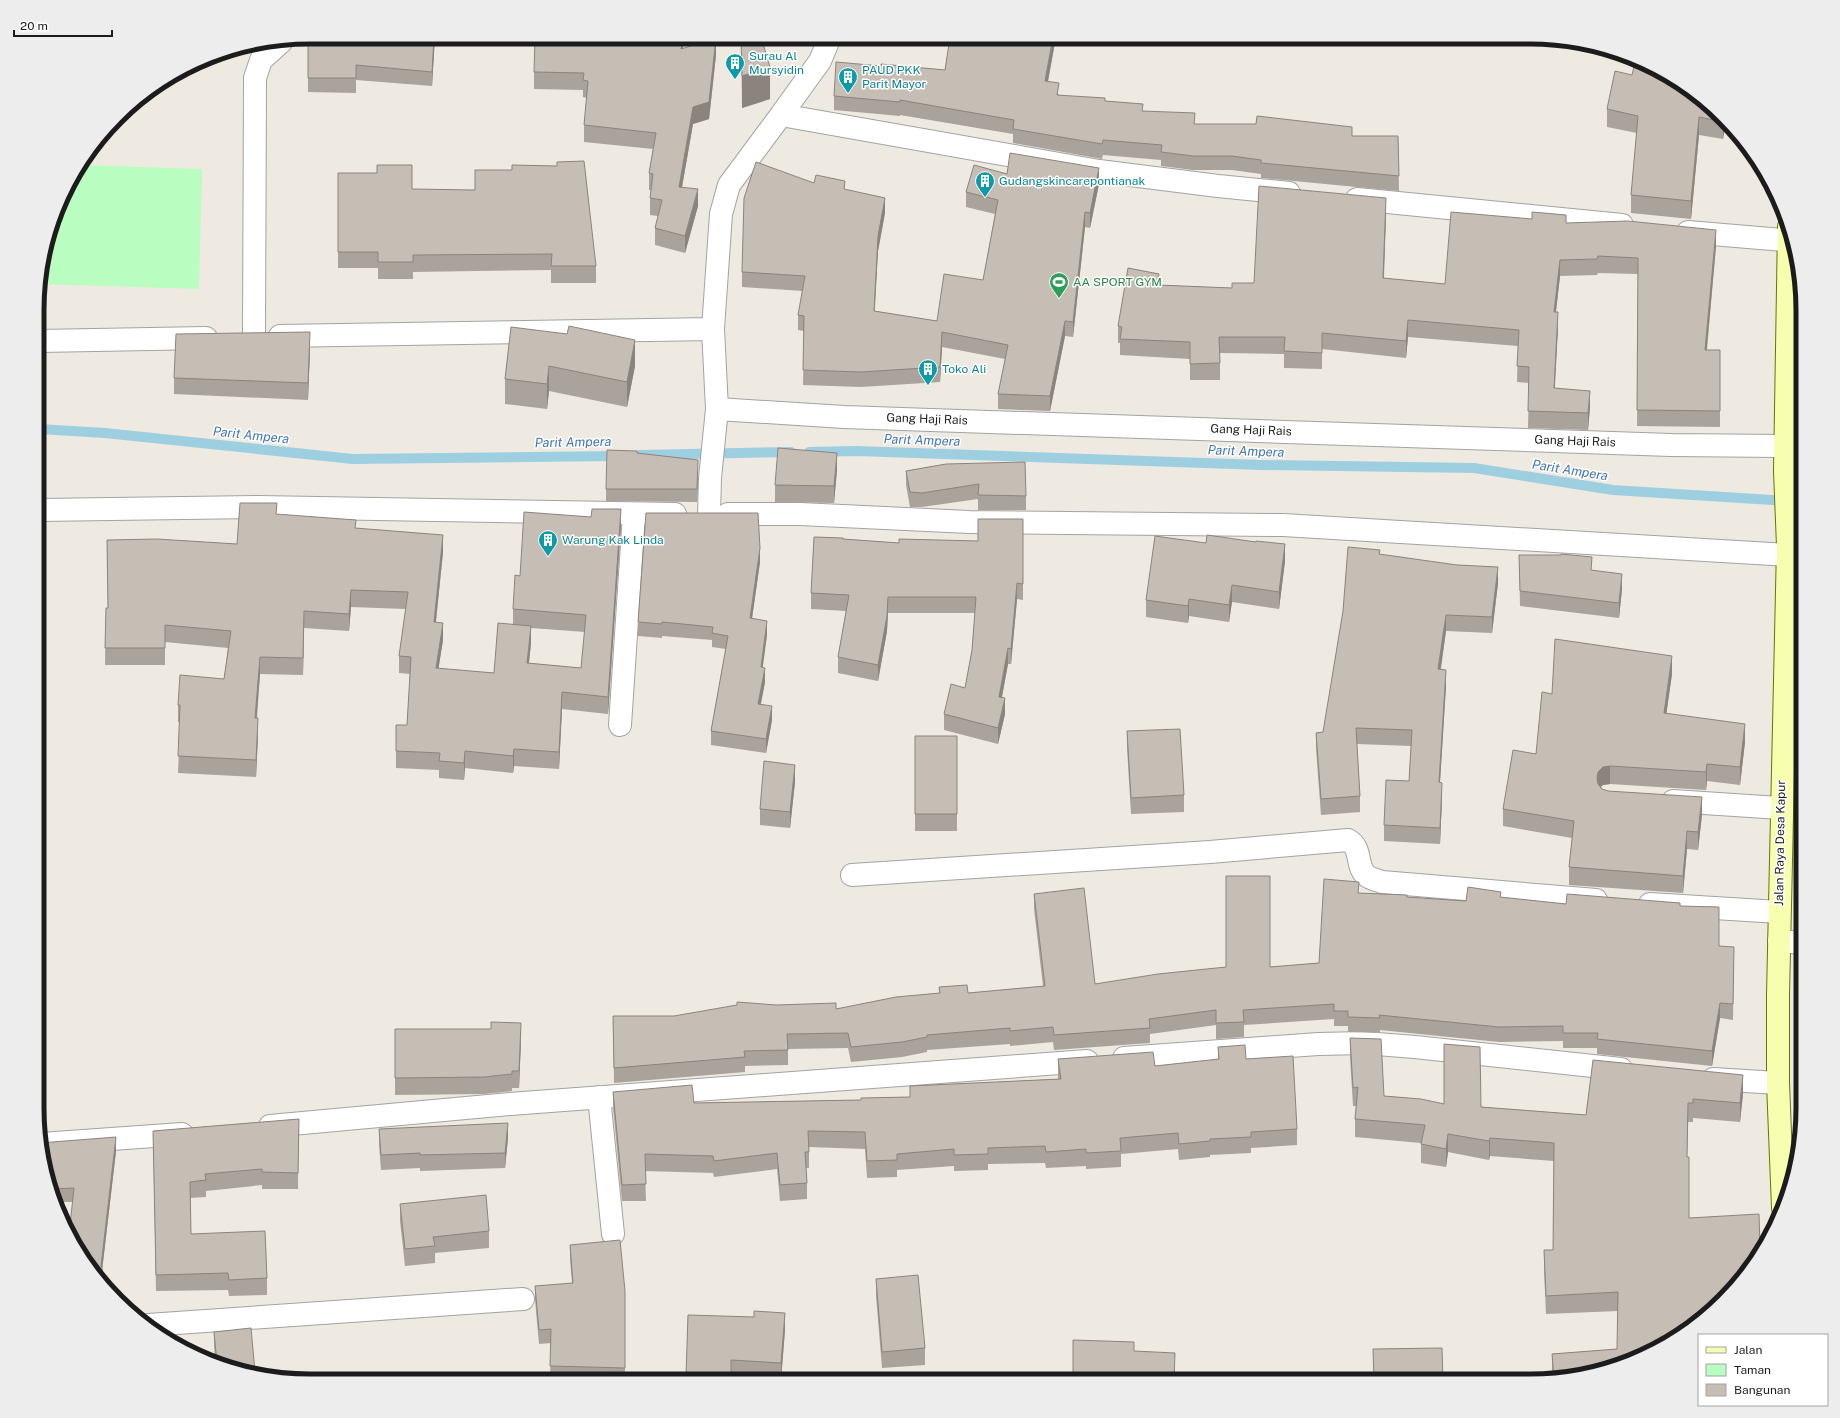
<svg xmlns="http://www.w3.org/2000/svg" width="1840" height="1418" font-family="'Public Sans',sans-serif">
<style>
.park{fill:#bafdc1}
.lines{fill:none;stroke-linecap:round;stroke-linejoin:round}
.stream{stroke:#9ecfe0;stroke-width:10}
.street-casing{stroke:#a3a3a3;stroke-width:24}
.secondary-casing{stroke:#667600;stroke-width:24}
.street{stroke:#fff;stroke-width:22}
.secondary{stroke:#f7feb0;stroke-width:22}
.wall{fill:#aaa39b;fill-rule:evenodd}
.shaded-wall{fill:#8b847e}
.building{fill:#c6bdb4;stroke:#8b847e}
.labels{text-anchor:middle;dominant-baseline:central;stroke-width:3;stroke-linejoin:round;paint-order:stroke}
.culture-label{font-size:12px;fill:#0d838f;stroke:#fff;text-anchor:start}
.leisure-label{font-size:12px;fill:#27864d;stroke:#fff;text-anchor:start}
.street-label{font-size:12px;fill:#1c1c1c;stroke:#fff}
.water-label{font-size:13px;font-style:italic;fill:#4377b2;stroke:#fff}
.rim{fill:none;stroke:#1c1c1c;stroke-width:5}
</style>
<rect width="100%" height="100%" fill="#eeeae1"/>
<path class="park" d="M80,165L202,169L199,289L39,284C39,251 60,191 80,165Z"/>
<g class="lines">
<path class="stream" d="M39,429L105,433L353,459L619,456
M809,452L856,451L1262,465L1474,468L1613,490L1803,502
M639,455L791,452"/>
<g class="street-casing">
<path id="street" d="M830,37L820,61L781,115L1099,171L1218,186L1289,193
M1357,199L1622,225
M1688,232L1794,241
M280,336L713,329
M254,337L255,78L261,60L281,42
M39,341L206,338
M717,409L844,417L1671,445L1785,446
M1785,471L1803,472
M39,510L258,507L675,514
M709,514L710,478L717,409L713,329L721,214L729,185L781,115
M728,514H800L969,522L1283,525L1787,555
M620,725L634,514
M1673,801L1781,808
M852,875L1210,852L1348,840C1363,848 1355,867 1367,876C1371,879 1377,880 1382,882L1596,900
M1650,904L1779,912
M1779,941L1803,943
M1124,1058L1318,1044L1364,1043L1415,1047L1621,1069
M1713,1079L1778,1083
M599,1097L613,1234
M270,1126L510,1104L1087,1061
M41,1144L182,1134
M148,1325L523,1299"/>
</g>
<g class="secondary-casing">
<path id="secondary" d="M1783,1208L1778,1083V995L1788,546L1785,471L1789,227"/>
</g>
<use href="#street" class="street"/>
<use href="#secondary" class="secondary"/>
</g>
<path class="wall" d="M308,37H435L432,86L356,80V93L308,92Z
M447,37H473L472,39Z
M684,37L683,49L716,55L709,119L693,124L682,187L698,206L685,253L655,245V228L658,216L650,215V198L651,190H649V173L653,149L584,142V125L587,98L583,97V90L534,89V72L588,39Z
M741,37H761L770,99L742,108Z
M1056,37L1048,82L1059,95L1105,101L1143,111L1195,124L1352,136H1398L1399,191L1261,178V174L1232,170H1193L1161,166V160L1103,155L1102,159L1013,143V134L900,115V116L834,110V96L881,66L945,70Z
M1615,71L1726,122L1723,139L1699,135L1691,219L1631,213V195L1637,133L1607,127V109Z
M338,173L412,189L596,266V283H551V270L413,272V279H378V268H338Z
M1007,174L1099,184L1090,228L1085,227L1073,337L1065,336L1050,411L998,409V394L1005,359L942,347L940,382L861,387L803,385L804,331L798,330V315L803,291L742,287V272L814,183L845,190L885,213L878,251L874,311L937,321L983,280L995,214L966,207V192Z
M1386,215L1384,278L1445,284L1566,223L1716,246L1707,350H1720V427L1637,426L1638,274L1598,273L1597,275L1560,276L1556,312L1558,328L1554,389L1590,407L1588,430L1528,428L1529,383L1517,382L1518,346L1408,337L1406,358L1322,349V369L1284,368V354L1220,353V380H1190V359L1120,355V343H1118V326L1159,285L1232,288L1254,283Z
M511,327L635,366L627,407L549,391L547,409L505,404V379Z
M310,349L308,400L174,394V378Z
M637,453L698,473L697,502L606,501V489Z
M946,464L1026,496V510H978V499L922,507H910L906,485V471Z
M837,470L834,503L775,502V485Z
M277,514L356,528L443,552L436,622L443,640L438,669L494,673L513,625V609L520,576L621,526L608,714L562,709L559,769L514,766L513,773L465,768L464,780L439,778V770L396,768V751L407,725L410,674L399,673V656L406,609L351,607L349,631L304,628L303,675L260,674L257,718L258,735L256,777L178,773L180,722H178V705L224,679L228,648L165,642V665H105L106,608H108L107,540L237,544ZM531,628L585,632L581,668L529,663L531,643Z
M1023,519V600L1017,599L1011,664H1008L1002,697L1005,714L998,744L944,730V714L965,688L972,650L975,613H888L887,631L878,681L838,673V657L846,611L811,609V593L843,539L899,543L978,541Z
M1380,554L1498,583L1492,633L1446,631L1441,669L1446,686L1440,782L1442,799L1440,844L1384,841V825L1409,781L1411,746L1357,744L1360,796V812L1321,815L1316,749V733L1323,732Z
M1519,555L1592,570L1622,589L1619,618L1520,606Z
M1285,561L1279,609L1232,602L1229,622L1189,616L1188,623L1146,617V600Z
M760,562L752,619L767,635L762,667L765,682L761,704L772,720L766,753L711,745V731L726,649L712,647V640L662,636V638L638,636V622Z
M1672,674L1666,714L1745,742L1740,785L1707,781L1706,790L1610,784L1603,785L1601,787L1602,789L1608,791L1702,815L1698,850L1687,849L1683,893L1569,885V867L1572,838L1503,826V809L1536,754L1552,694Z
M1127,731L1184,795V812L1131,814L1127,748Z
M915,736H957V831H915Z
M795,782L790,828L760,825V809Z
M1359,893L1407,897L1466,901L1501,897L1566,904L1680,906L1734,962L1733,1020L1720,1018L1712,1066L1597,1054V1048H1563V1041L1499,1042L1380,1030V1033L1348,1032V1026H1334V1019L1244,1025V1037L1216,1039V1025L1150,1034V1043L1054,1050L1053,1042L1010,1046V1044L927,1050V1052L902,1057L851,1062L848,1048L788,1049V1065L745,1066V1072L614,1083L613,1016H674L836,1009L939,993V987L968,993L1043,986L1034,909V894L1095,984L1270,967L1319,963Z
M395,1029H491L521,1040L519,1088H512V1091L484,1094L395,1095Z
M1350,1038L1384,1096L1444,1104L1586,1115L1593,1060L1743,1094L1740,1122L1693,1118V1122H1688L1687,1157L1689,1218L1760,1248L1583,1376L1552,1379V1354L1617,1349L1618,1311L1546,1314L1544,1269V1250H1553L1554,1161L1490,1156L1489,1160L1448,1152L1446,1167L1421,1163V1143L1355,1137V1119L1356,1106H1353L1350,1057Z
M1218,1047L1246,1059L1297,1129V1145L1251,1148V1153L1210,1155V1157L1179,1160L1178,1149L1121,1154V1167L1086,1169V1166L1046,1168L1045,1163L988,1164V1170L954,1171V1166L897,1170V1177L867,1178L865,1149L809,1147V1168H806L807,1183V1199L780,1201L777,1169L714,1177L713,1173L645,1171L646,1201H622L613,1108V1092L694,1103L861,1100L910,1097V1086L1058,1079V1059L1155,1066L1218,1059Z
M299,1119L298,1189H262V1185L206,1191V1197L190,1198L191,1234L267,1278V1295L229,1296L228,1290L156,1291L153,1131Z
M379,1129L508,1138L505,1168L420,1171V1168L381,1170L379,1145Z
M116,1151L102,1270L108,1290L73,1202H55L46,1179Z
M400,1204L489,1231V1248L435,1253V1263L405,1266L400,1221Z
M570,1245L625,1291V1381H550L551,1343L539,1344L535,1300V1286L572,1283L570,1259Z
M876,1279L925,1348V1365L882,1368L876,1296Z
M688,1315L785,1330L781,1380L731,1376V1381H686Z
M214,1332L255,1372L215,1362L214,1345Z"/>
<path class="shaded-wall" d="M434,37H435L432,86V72Z
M683,37H684L681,66V49Z
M1053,37H1056L1045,96V81Z
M716,38V55L709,119L693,124L679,204V187L693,107Z
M770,67V99L742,108V76Z
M1699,117V135L1691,219V201Z
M1724,119L1726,122L1723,139V122Z
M1099,168V184L1090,228V213Z
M698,189V206L685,253V236Z
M885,198V213L878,251L874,326V311L878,236Z
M1386,198V215L1383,295V278Z
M1085,212V227L1073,337V322Z
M1716,230V246L1705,367V350Z
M1560,260V276L1554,328V312Z
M1159,274V290L1157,285Z
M1558,312V328L1554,405V388Z
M1408,320V337L1406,358V341Z
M1065,321V336L1050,411V396Z
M310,332V349L308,400V383Z
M942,332V347L940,382V367Z
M635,340V366L627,407V382Z
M549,366V391L547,409V384Z
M1590,391V407L1588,430V413Z
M837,453V470L834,503V486Z
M698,460V473L697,502V489Z
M621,509V526L608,714V697Z
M443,535V552L434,639V622Z
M1285,544V561L1279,609V592Z
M760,548V562L750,632V618Z
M1498,567V583L1492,633V617Z
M1622,574V589L1619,618V603Z
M1017,583V599L1011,664V649Z
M1232,585V602L1229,622V605Z
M351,590V607L349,631V614Z
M888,597V613L887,631L878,681V665Z
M1189,599V616L1188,623V606Z
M304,611V628L303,675V658Z
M1446,615V631L1438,685V669Z
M767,621V635L761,681V667Z
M443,623V640L436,685V668Z
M531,626V643L527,680V663Z
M1008,648V664L999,712V697Z
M1672,656V674L1664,731V713Z
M260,657V674L255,735V718Z
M765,668V682L758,717V704Z
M1446,670V686L1439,798V782Z
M562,692V709L559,769V752Z
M1005,698V714L998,744V728Z
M772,706V720L766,753V739Z
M258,718V735L256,777V760Z
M1745,724V742L1740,785V767Z
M514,749V766L513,773V756Z
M465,751V768L464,780V763Z
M1707,764V781L1706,790V772Z
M795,765V782L790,828V812Z
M1610,766V784L1603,785L1598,789L1597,778L1598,772L1603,767Z
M1442,783V799L1440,844V828Z
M1702,797V815L1698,850V832Z
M1687,831V849L1683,893V876Z
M1720,1003V1018L1712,1066V1051Z
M521,1023V1040L519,1088V1071Z
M1743,1075V1094L1740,1122V1103Z
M508,1123V1138L505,1168V1153Z
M1448,1134V1152L1446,1167V1149Z
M116,1137V1151L101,1280V1266Z
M1490,1138V1156L1489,1160V1141Z
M785,1313V1330L781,1380V1363Z
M1175,1353V1370L1174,1381Z"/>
<path class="building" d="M308,37H434L432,72L356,65V78H308Z
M588,37H683L681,49L716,38L709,102L693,107L679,187L698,189L685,236L655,228L662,200L650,198L653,174L649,173L656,133L584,125L588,81L583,80L584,73L534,72L535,38L588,39Z
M741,37H761L770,67L742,76Z
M950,37H1053L1045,81L1059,83L1057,95L1105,98V101L1143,104L1142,111L1195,113L1194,124H1256L1257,116L1352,127V136H1398L1399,176L1261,163V160L1232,156H1193L1161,152L1162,145L1103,140L1102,144L1013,129L1014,120L900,100V102L834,96L836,62L881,66V64L945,70Z
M1636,58L1710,105L1724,119L1723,122L1699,117L1691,201L1631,195L1638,116L1607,109L1615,71L1632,75Z
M1010,153L1099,168L1090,213L1085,212L1073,322L1065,321L1050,396L998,394L1008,345L942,332L940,367L861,372L803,370L804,316L798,315L805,276L742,272L744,198L756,162L814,183L816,175L845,181L844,189L885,198L878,236L874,311L937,321L944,274L983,280L998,200L966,192L974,165L1007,174Z
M584,161L596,266H551L552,254L413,255V262H378V252H338V173H377V165H412V189L475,190V170H512V165L557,166V162Z
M1259,186L1386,198L1383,278L1445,284L1451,212L1532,219V212L1566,215V223L1628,221L1716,230L1705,350H1720V411L1637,410L1638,258L1598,256L1597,259L1560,260L1554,312H1558L1554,388L1590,391L1588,413L1528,411L1529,367L1517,366L1519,330L1408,320L1406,341L1322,333V353L1284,351L1285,337H1219L1220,363L1190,364V342L1120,339L1122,327L1118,326L1128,268L1159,274L1157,285L1232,288V283H1254Z
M569,326L635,340L627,382L549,366L547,384L505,379L511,327L567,334Z
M310,332L308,383L174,378L176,334Z
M778,448L837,453L834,486L775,485Z
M607,450L637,451V453L698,460L697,489H606Z
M1025,462L1026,496L978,495L979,484L922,493L910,492L906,471L946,464Z
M240,503H277L276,514L356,520L355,528L443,535L434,622L443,623L436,668L494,673L498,623L531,626L527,663L581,668L586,615L513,609L515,575L520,576L524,512L591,517L592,509H621L608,697L562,692L559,752L514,749L513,756L465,751L464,763L439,761L440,753L396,751V725H407L411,657L399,656L408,592L351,590L349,614L304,611L303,658L260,657L255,718H258L256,760L178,756L180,705H178L180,675L224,679L231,631L165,625V648H105L106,608H108L107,540L157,539L237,544Z
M646,513H758L760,548L750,618L767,621L761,667L765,668L758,704L772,706L766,739L711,731L728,636L712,633L713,627L662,622V624L638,622Z
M978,519H1023V584L1017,583L1011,649L1008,648L999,697L1005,698L998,728L944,714L951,684L965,688L972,650L976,597H888L887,616L878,665L838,657L849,595L811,593L814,537L843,538V539L899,543V539L978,541Z
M1207,535L1256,542V541L1285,544L1279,592L1232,585L1229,605L1189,599L1188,606L1146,600L1155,536L1206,543Z
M1348,547L1380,550L1379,554L1457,565L1498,567L1492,617L1446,615L1438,669L1446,670L1439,782L1442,783L1440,828L1384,825L1386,780L1409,781L1412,730L1356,728L1360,796L1321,799L1316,733L1323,732L1343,611Z
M1561,554L1592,557L1591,570L1622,574L1619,603L1520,591L1519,555H1561Z
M1555,639L1672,656L1664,713L1745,724L1740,767L1707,764L1706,772L1610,766L1603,767L1598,772L1597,778L1598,784L1602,789L1608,791L1702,797L1698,832L1687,831L1683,876L1569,867L1574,821L1503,809L1513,750L1536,754L1542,692L1552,694Z
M1180,729L1184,795L1131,798L1127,731Z
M915,736H957V814H915Z
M764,761L795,765L790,812L760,809Z
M1226,876H1270V967L1319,963L1324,879L1359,882L1358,893L1407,895V897L1466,901L1468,887L1501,892L1500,897L1566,904L1567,894L1680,903V906L1719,907V946L1734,947L1733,1004L1720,1003L1712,1051L1597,1039L1598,1033H1563V1026L1499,1027L1379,1015L1380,1018L1348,1017V1011H1334V1004L1243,1010L1244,1022L1216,1023V1010L1149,1019L1150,1028L1054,1035L1053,1027L1010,1031V1028L927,1035V1037L902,1042L851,1047L848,1033L787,1034L788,1050L744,1051L745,1057L614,1068L613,1016H674L737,1005V1002L776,1005L836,1003V1009L896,997L940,993L939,987L967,985L968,993L1045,986L1034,894L1084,888L1095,984L1158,974L1226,967Z
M491,1022L521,1023L519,1071H512V1074L484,1077L395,1078V1029H491Z
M1350,1038L1381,1039L1384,1096L1421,1099L1444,1104V1044L1480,1047L1481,1107L1586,1115L1593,1060L1743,1075L1740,1103L1693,1099V1103H1688L1687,1157H1689V1218L1759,1214L1760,1248L1735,1288L1696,1325L1635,1360L1583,1376L1554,1379L1552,1354L1617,1349L1618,1292L1546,1296L1544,1250H1553L1554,1143L1490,1138L1489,1141L1448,1134L1446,1149L1421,1144L1425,1125L1355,1119L1358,1087L1353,1088Z
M1245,1045L1246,1059L1293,1056L1297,1129L1251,1132V1137L1210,1139V1141L1179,1144L1178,1133L1120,1138L1121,1151L1086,1153V1149L1046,1152L1045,1146L988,1148V1154L954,1155V1149L897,1154V1160L867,1161L865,1132L808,1131L809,1152H805L807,1183L780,1185L777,1153L714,1161L713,1156L645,1154L646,1184L622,1185L613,1092L692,1085L694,1103L861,1100V1098L910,1097V1086L1061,1079L1058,1059L1153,1052L1155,1066L1219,1059L1218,1047Z
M299,1119L298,1173L262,1172V1169L205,1174L206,1180L190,1182L191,1234L265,1231L267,1278L229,1280L228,1273L156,1275L153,1131Z
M508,1123L505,1153L420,1155V1153L381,1155L379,1129Z
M116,1137L101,1266L108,1289H107L94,1274L69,1235L74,1188L50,1189L46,1179L40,1143Z
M486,1195L489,1231L433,1237L435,1246L405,1249L400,1204Z
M620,1240L625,1291V1368L550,1366L551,1329L539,1330L535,1286L573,1283L570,1245Z
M918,1275L925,1348L882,1352L876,1279Z
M754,1311L785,1313L781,1363L731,1360V1377L686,1376L688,1315L754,1317Z
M251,1328L255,1372L217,1363L214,1332Z
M1073,1340L1134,1342V1351L1175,1353L1174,1381H1073Z
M1442,1348L1443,1381H1374L1373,1349Z"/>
<defs>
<g id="building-pin" transform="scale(1)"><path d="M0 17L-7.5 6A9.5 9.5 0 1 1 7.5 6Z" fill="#0f9aa8" stroke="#fff"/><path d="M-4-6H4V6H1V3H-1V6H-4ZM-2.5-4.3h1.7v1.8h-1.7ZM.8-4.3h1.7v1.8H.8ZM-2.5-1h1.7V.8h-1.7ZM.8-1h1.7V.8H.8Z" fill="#fff"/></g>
<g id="stadium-pin" transform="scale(1)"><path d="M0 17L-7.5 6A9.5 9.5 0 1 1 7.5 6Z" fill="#2e9e5b" stroke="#fff"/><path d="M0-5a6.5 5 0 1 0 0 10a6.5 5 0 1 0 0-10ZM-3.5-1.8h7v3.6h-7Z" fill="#fff"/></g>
</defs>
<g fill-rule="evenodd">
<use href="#building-pin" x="735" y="63"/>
<use href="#building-pin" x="848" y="77"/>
<use href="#building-pin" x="985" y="181"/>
<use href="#stadium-pin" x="1059" y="282"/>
<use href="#building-pin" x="928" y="369"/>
<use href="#building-pin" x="548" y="540"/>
</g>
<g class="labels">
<g class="culture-label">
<text x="749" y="56">Surau Al<tspan x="749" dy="14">Mursyidin</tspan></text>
<text x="862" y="70">PAUD PKK<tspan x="862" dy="14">Parit Mayor</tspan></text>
<text x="999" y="181">Gudangskincarepontianak</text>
<text x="942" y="369">Toko Ali</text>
<text x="562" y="540">Warung Kak Linda</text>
</g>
<g class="leisure-label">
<text x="1073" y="282">AA SPORT GYM</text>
</g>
<g class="street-label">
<text transform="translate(927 419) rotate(2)">Gang Haji Rais</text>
<text transform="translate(1251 430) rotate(2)">Gang Haji Rais</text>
<text transform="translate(1575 441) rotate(2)">Gang Haji Rais</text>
<text transform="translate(1780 843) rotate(-89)">Jalan Raya Desa Kapur</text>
</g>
<g class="water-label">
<text transform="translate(251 435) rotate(6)">Parit Ampera</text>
<text transform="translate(922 440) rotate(2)">Parit Ampera</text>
<text transform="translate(573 442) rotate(-1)">Parit Ampera</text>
<text transform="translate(1246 451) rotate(2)">Parit Ampera</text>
<text transform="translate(1570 470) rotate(9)">Parit Ampera</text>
</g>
</g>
<path d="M0 0H1840V1418H0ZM310 44H1530A266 266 0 0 1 1796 310V1108A266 266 0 0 1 1530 1374H310A266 266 0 0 1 44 1108V310A266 266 0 0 1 310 44Z" fill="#ededed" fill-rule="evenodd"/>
<path class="rim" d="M310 44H1530A266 266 0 0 1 1796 310V1108A266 266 0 0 1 1530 1374H310A266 266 0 0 1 44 1108V310A266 266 0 0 1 310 44Z"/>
<rect x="1698" y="1334" width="130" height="72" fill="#ffffff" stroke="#a4a4a4"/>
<rect x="1706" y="1347" width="20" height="6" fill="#f7feb0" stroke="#a4a4a4"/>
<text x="1734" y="1354" font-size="12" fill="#1c1c1c">Jalan</text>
<rect x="1706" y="1364" width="20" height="12" fill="#bafdc1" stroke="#a4a4a4"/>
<text x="1734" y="1374" font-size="12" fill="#1c1c1c">Taman</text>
<rect x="1706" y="1384" width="20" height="12" fill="#c6bdb4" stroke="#a4a4a4"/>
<text x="1734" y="1394" font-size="12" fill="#1c1c1c">Bangunan</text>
<path d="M14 30v6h98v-6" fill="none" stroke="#1c1c1c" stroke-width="2"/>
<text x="20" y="30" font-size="12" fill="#1c1c1c" stroke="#ffffff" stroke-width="3" paint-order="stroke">20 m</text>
</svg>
